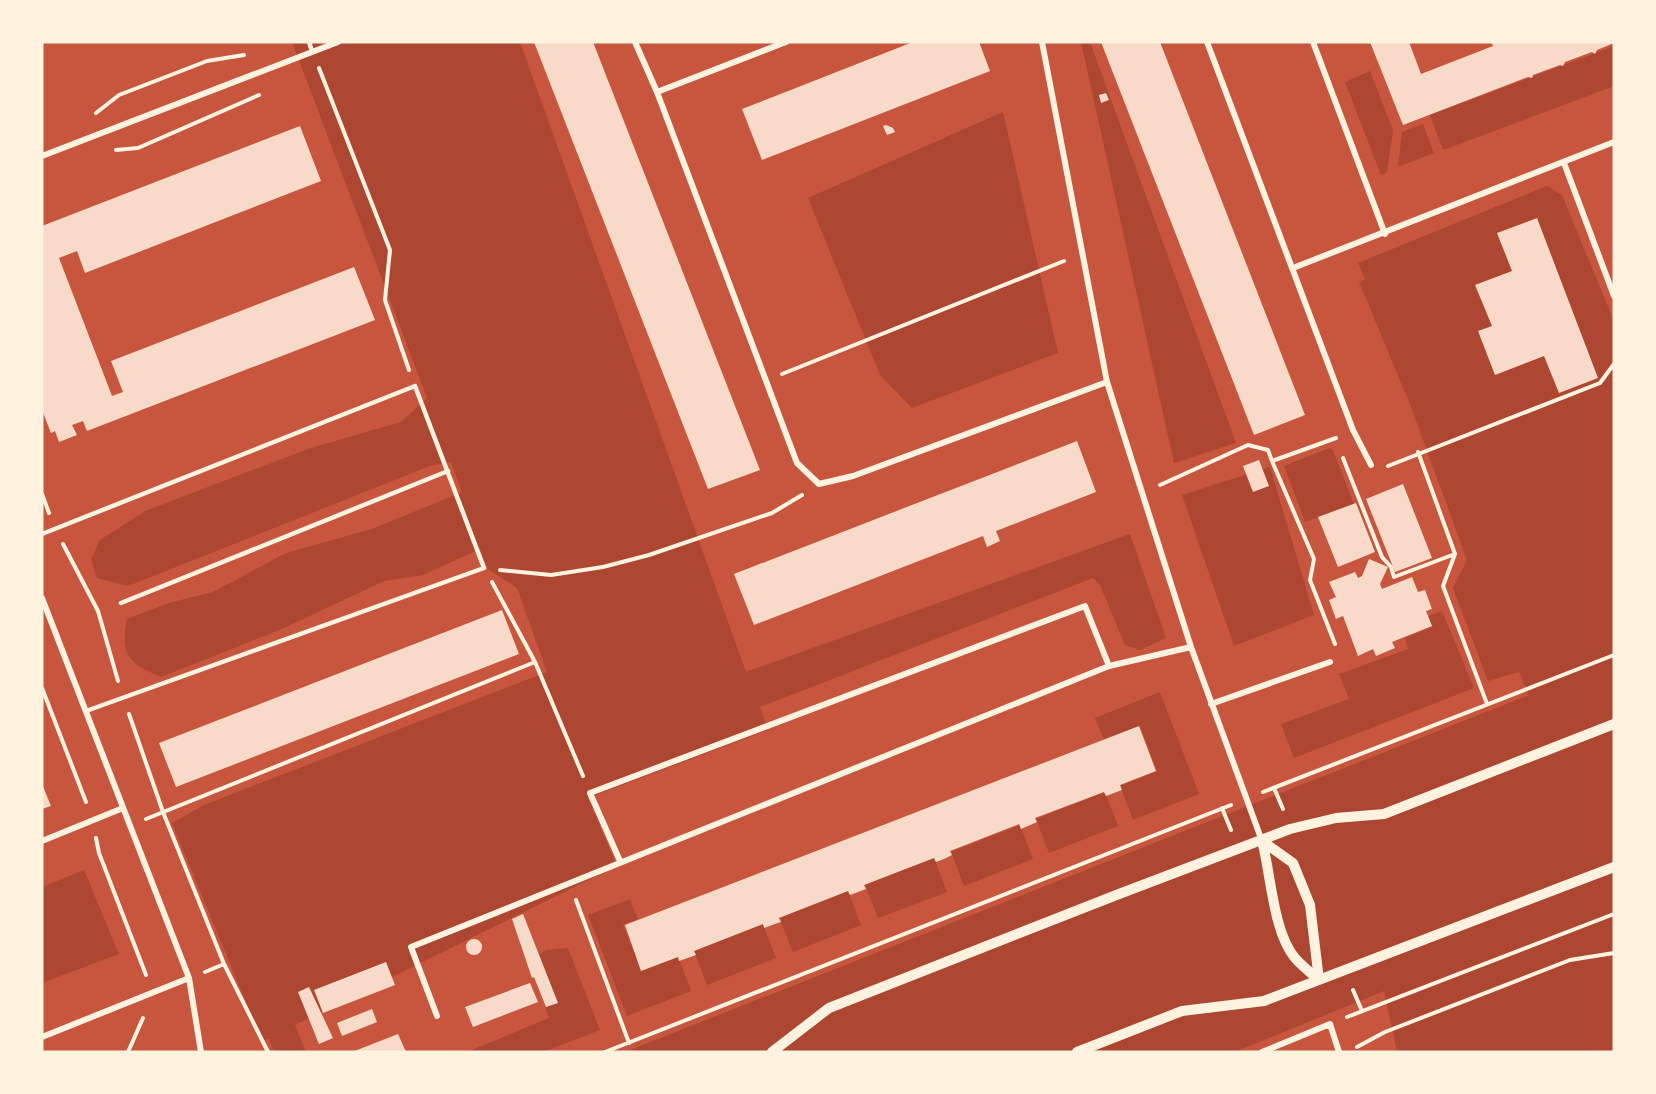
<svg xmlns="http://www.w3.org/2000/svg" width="1656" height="1094" font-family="'DejaVu Sans',sans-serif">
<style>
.green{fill:#ae4732}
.building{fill:#f7dbc8}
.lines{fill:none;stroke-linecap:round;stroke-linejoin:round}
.path{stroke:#fff3e0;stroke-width:4}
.service{stroke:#fff3e0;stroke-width:4.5}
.minor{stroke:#fff3e0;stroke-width:6}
.tertiary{stroke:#fff3e0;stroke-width:10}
</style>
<rect width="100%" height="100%" fill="#c8553d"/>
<path class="green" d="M292,42H520L746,672L1130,534L1166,638L1140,650L1125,645L1100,585L1093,578L760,707L768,730L588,798L617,866L295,1025L306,1052H274L269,1038L262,1041L172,823L204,805L547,672L517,588L488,569L480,549L423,575L384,581L282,629L161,677C128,662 120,656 127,619L169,603L213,592L286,553L372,529L462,492L451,462L430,466L128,586L97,578L91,559L100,540L145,511L311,448L401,422L427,398Z
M1081,42H1090L1236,443L1174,463Z
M1614,46V86L1443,150L1430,115Z
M1370,71L1393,130L1387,172L1381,175L1345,82Z
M1003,112L1058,353L912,408L880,375L808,198Z
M1423,124L1434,153L1398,167L1402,132Z
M1547,186L1562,195L1614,321V1052H1397L1384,991L1235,1052H625L1529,695L1519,672L1488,681L1453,588L1467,560L1411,407L1359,282L1365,279L1358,263Z
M1329,448L1333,450L1354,504L1305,522L1284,466Z
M1270,467L1314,615L1234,646L1182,495Z
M1442,611L1474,688L1294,758L1281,724L1349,699L1339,674L1408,649L1405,638L1433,627L1428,616Z
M1160,692L1199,794L1133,820L1120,786L1157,771L1140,726L1104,740L1095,718Z
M1105,792L1118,826L1049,853L1036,819Z
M1020,825L1033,859L964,886L951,852Z
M934,858L947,892L878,918L865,885Z
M84,870L119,954L42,983V887Z
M848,891L861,925L793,952L779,918Z
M630,899L638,919L623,925L641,970L678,956L691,991L627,1016L588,915Z
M763,924L776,958L707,985L694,951Z
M568,948L600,1030L543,1052H467L549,1018L530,959L547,950Z"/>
<path class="building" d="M534,42H593L760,470L708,489Z
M913,42H979L990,71L762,160L742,109Z
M1101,42H1160L1305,415L1254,435Z
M1370,42H1409L1421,74L1493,46L1491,42L1614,43L1597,50L1595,54L1592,52L1565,62L1563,66L1560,65L1533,75L1532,78L1528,77L1403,125Z
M1106,93L1109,100L1101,103L1099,95Z
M886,125L893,128L895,132L887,135L883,126Z
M300,126L321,181L85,273L77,251L59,258L112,396L123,392L111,361L354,267L375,320L87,431L83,421L72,425L77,435L59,442L55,431L51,433L42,410V226Z
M1537,218L1598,378L1559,393L1544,356L1495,375L1478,331L1492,326L1475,285L1512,271L1497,233Z
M1077,441L1096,492L996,531L1000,541L987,547L983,536L754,625L734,574Z
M1259,460L1269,486L1253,492L1243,466Z
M1403,484L1432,558L1395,572L1366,499Z
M1356,503L1375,552L1338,567L1318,517Z
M1369,559L1388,567L1380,584L1382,589L1412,577L1418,592L1425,590L1432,609L1426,611L1432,626L1392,642L1395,648L1376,656L1373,649L1358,656L1343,616L1336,619L1329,600L1336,597L1329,582L1355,572L1358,578L1362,576Z
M502,610L519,654L176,787L159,743Z
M1139,726L1156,771L1120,785L1122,790L1106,796L1104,792L1035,818L1037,822L1028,826L1021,829L1019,824L950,851L952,855L944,859L936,862L934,858L864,885L866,889L850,895L848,891L779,918L781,922L775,924L764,928L763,924L694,951L696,955L679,961L678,957L641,971L625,925Z
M42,784L51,806L42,809Z
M523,914L558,1003L546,1007L534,977L532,978L512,919Z
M466 947a8 8 0 1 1 16 0a8 8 0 1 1-16 0Z
M386,962L395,985L323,1013L314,990Z
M530,983L538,1002L473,1027L465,1007Z
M309,987L333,1038L319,1044L298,992Z
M372,1009L377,1022L342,1036L337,1023Z
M398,1034L406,1052H352Z"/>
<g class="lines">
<path class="path" d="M319,68L390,250L385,300L409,370
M96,113L119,95L207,61L244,55
M116,150L138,148L259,95
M782,374L1064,261
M1418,452L1455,554L1443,586L1487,704
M1343,458L1382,557L1391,567L1394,577L1455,554
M1272,461L1314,559L1310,580L1335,644
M1388,466L1600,383L1614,364
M1160,485L1248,445L1268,450L1272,461L1336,438
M42,494L49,513
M63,544L98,611L118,681
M500,570L551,575L603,567L649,555L772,513L802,495
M492,582L535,662L583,776
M42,688L86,802
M129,714L163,812L224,964L268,1052
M1274,788L1283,809
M1263,792L1614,655
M1222,808L1231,830
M146,819L535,662
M96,838L99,853L146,975
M576,900L629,1043
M205,972L224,964
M1353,990L1362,1011
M1347,1017L1614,914
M1357,1047L1385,1032L1570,960L1614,953
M128,1052L143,1018
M605,1052L1231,805"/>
<path class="service" d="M309,42L312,51
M42,534L415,386L484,568L86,711
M121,603L448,471"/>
<path class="minor" d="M635,42L657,92L797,463L819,484L853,476L1107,382
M1042,42L1107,382L1191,647L1262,841
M1207,42L1353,430L1371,465
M1313,42L1385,234
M657,92L786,42
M42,156L338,42
M1564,163L1614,296
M1293,268L1614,142
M42,598L189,978L201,1052
M1211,704L1330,662
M42,841L123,808
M620,861L590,793L1085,606L1109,666
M437,1016L411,947L1109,666L1191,647
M42,1037L189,978
M1262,1052L1330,1024L1339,1052"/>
<path class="tertiary" d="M1262,841L1293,863L1310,905L1319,980
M1262,841C1271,874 1273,932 1295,958C1302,966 1311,973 1319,980
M772,1052L829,1008L1119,894L1290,829L1336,818L1384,814L1614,724
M1077,1052L1182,1011L1264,1001L1614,867"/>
</g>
<rect width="1656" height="1094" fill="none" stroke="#fff3e0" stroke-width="87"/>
</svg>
